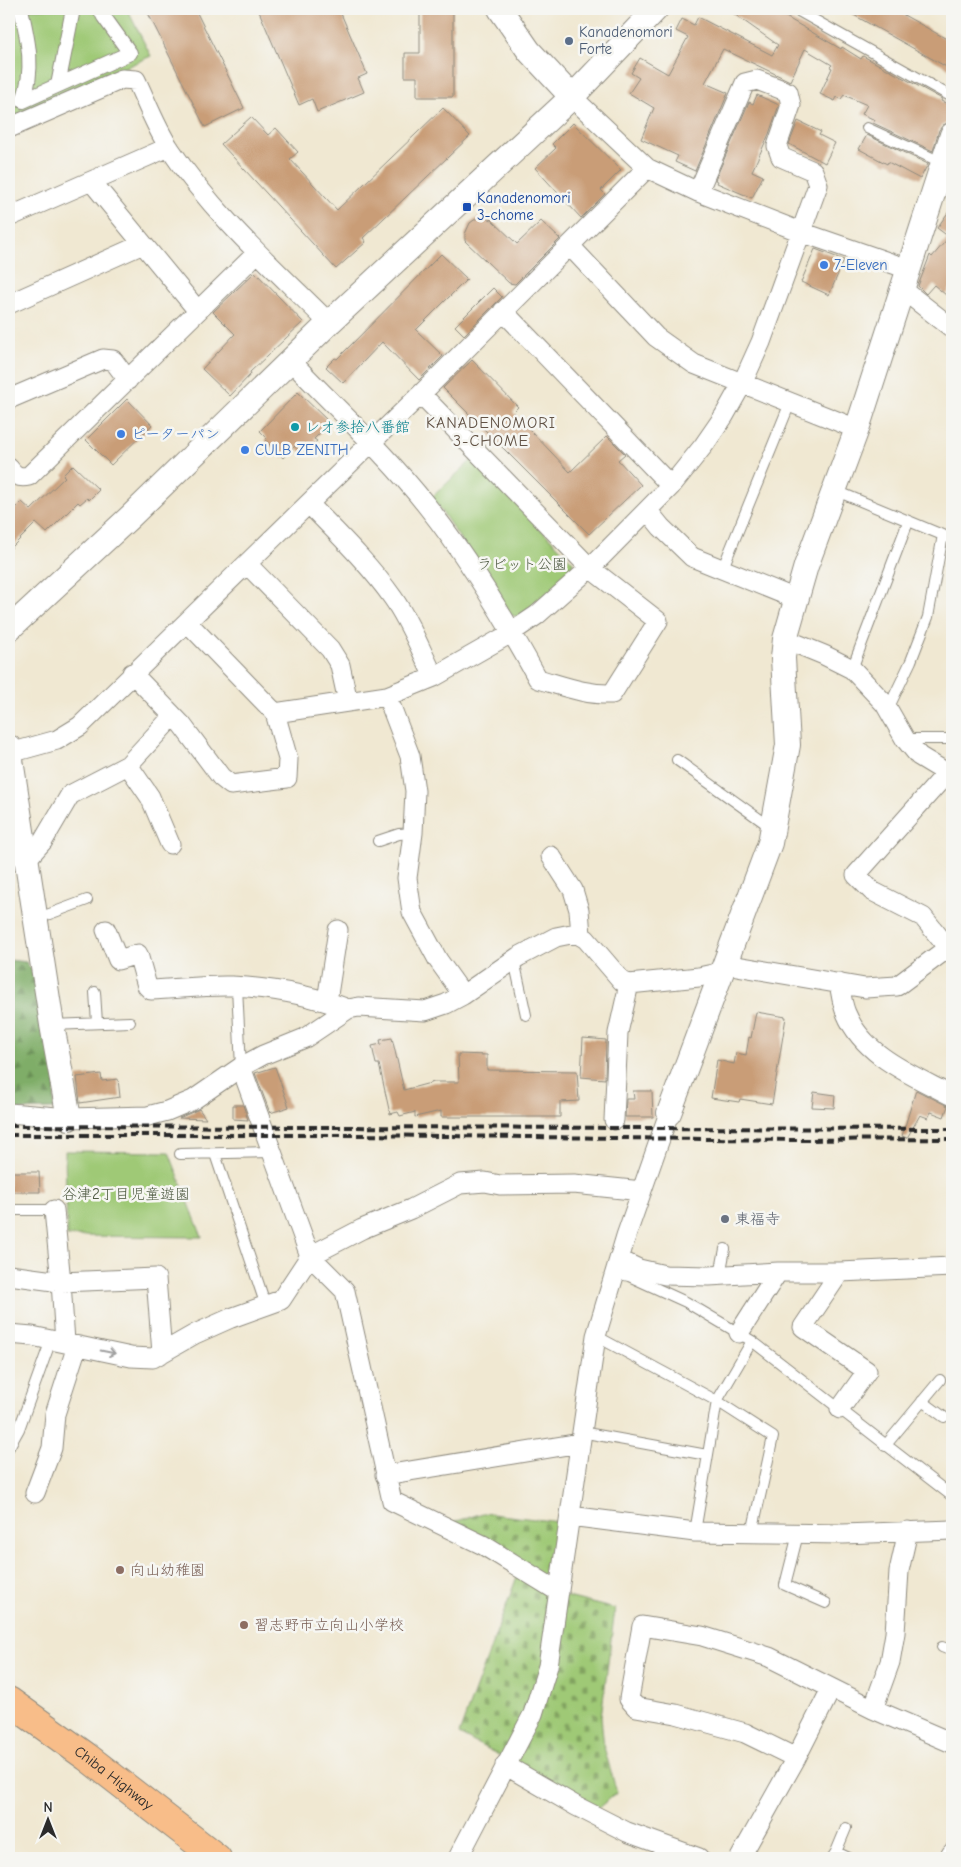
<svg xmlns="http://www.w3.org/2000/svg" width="961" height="1867" font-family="'Comic Neue','Klee One',sans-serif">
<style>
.forest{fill:url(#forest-firs);stroke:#556c49}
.cemetery{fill:url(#cemetery-stones);stroke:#657a50}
.green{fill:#9fc976;stroke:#657a50}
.building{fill:#c99d77}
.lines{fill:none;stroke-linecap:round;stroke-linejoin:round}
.service-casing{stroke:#8e8a7e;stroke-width:12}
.pedestrian-casing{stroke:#8e8a7e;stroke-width:16}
.minor-casing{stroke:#8e8a7e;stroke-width:21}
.tertiary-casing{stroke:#8e8a7e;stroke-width:26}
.trunk-casing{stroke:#8e8a7e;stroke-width:30}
.service{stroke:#fff;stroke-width:10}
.pedestrian{stroke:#fff;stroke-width:14}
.minor{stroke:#fff;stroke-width:19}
.tertiary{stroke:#fff;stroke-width:24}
.trunk{stroke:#f8bd89;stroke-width:28}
.rail{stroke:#2b2b2b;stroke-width:4;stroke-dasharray:8 4;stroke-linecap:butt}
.oneway{stroke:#a0a0a0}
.service-dot{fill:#5c6f8a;stroke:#f6f6f2;stroke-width:2}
.transit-dot{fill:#1a4fb4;stroke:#f6f6f2;stroke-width:2}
.shop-dot{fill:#3f7fe0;stroke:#f6f6f2;stroke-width:2}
.culture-dot{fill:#0f9aa8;stroke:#f6f6f2;stroke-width:2}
.worship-dot{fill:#6b7280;stroke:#f6f6f2;stroke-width:2}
.education-dot{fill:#8d6e63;stroke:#f6f6f2;stroke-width:2}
.labels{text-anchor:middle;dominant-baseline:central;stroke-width:5;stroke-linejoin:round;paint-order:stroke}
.service-label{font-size:15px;fill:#4e5e75;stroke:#f6f6f2;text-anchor:start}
.transit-label{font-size:15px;fill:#164399;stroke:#f6f6f2;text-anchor:start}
.shop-label{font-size:15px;fill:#366cbe;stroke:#f6f6f2;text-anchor:start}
.culture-label{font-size:15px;fill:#0d838f;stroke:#f6f6f2;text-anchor:start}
.park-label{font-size:15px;fill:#4e5a42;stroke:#f6f6f2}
.worship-label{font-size:15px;fill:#5b616d;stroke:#f6f6f2;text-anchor:start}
.education-label{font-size:15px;fill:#785e54;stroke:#f6f6f2;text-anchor:start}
.street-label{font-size:15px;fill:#2b2b2b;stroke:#f6f6f2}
.neighbourhood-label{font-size:16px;letter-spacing:1px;fill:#625346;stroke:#f6f6f2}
</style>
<defs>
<pattern id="forest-firs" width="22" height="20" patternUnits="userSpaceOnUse" patternTransform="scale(1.25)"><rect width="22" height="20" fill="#7fad67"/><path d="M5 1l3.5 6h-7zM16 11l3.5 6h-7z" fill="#688d55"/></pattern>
<pattern id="cemetery-stones" width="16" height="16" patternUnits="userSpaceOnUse" patternTransform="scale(1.25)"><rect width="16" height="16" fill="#9fc976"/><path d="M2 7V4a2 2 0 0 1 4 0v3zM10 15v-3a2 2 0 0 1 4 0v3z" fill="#82a361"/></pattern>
</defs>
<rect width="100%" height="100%" fill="#f6f6f2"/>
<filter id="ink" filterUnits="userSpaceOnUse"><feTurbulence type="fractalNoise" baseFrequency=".02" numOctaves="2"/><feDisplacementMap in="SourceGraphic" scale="10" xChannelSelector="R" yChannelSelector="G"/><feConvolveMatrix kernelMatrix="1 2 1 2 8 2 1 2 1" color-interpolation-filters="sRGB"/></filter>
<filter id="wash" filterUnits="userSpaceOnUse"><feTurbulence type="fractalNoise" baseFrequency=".0096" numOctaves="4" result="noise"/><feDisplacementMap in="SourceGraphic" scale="20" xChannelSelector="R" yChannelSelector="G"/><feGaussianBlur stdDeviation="1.12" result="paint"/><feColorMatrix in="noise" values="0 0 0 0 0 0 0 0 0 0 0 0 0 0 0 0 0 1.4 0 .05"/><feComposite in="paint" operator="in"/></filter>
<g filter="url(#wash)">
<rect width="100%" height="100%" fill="#f0e8d2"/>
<path class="forest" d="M9,960L26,962L41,984L56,1082L53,1109L9,1110Z"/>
<path class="cemetery" d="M483,1513L560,1522L554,1579L568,1597L615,1609L601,1717L604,1747L617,1793L598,1808L459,1734L519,1571L441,1526Z"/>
<path class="green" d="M9,9H127L151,56L9,119Z
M473,459L573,562L572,576L525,619L511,615L432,497Z
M65,1151L169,1152L202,1237L67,1236Z"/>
<g id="blocks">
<path class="building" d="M146,9H195L244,108L205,127Z
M258,9H339L367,74L358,78L364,92L317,112L312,99L299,105Z
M420,9H453V97H417V77H405V53H420Z
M727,9H772L841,49L842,47L861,59L863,56L942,99L941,101L952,106V116L950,122L943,125L939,130L933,151L873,123L875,120L862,114L867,105L844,95L841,99L837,97L835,101L820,94L832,68L830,67L832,65L805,49L790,81L723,49L705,83L728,93L695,171L675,162L678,156L641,139L654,108L629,93L639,78L631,73L640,58L668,74L688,37L676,31L682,19L694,25L698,17L772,55L778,45Z
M843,9H893L952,42V70Z
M757,95L779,105L769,134L752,171L763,176L752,198L717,183L718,181L715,180L749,102L753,104Z
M443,108L470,136L363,238L366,242L336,269L221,144L251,117L268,135L276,128L298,152L290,159L337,210Z
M798,121L821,132L819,135L835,143L825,163L789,144Z
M573,123L621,170L601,190L605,194L581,218L535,168L556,148L552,144Z
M867,135L928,164L920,179L888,162L887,164L859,149Z
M952,207V287L946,295L934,285L926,294L918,286L930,255L932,257L949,237L937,228Z
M484,217L492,220L517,244L541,221L560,239L515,284L509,283L465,241V234L470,223L477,218Z
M815,249L844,260L829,295L801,282Z
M441,254L467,279L416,330L443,356L419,380L382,342L343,383L326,367L335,358L337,359Z
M255,272L303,322L250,372L251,374L230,396L202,369L235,334L213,312Z
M493,288L502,297L464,335L455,326Z
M472,360L518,407L513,412L570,472L607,436L625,454L618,460L641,485L589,534L443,388Z
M298,392L330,423L314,439L317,441L304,454L295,446L283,458L265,440L267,438L260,431Z
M127,399L152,425L111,465L86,440Z
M73,465L99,490L89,500L87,498L80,504L78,502L47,533L36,523L9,550V515L22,502L31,510L65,477L63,475Z
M756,1012L786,1017L772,1104L740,1099L739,1102L711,1098L717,1060L734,1064L736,1053L746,1055L749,1037L751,1038Z
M392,1038L404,1090L434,1082H459L458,1054L487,1055V1070L577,1071L579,1101L560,1102V1117H441V1111L415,1117V1112L400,1116L398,1112L390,1114L379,1064H376L372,1046L381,1044L380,1040Z
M583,1038L606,1040L605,1079L581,1077Z
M275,1067L289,1107L270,1113L255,1073Z
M101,1074L102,1081L118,1079L120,1097L80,1103L77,1077Z
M916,1090L948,1106L944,1117L931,1112L928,1118L920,1115L907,1138L902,1136Z
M633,1091H652L653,1117H625L626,1099H634Z
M814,1092L835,1095L834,1108L812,1107Z
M233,1105H243L248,1120L233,1119Z
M199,1109L206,1119L179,1118L197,1110Z
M9,1172H39L40,1192H9Z"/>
</g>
</g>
<g filter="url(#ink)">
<use href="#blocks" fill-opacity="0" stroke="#8e8a7e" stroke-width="1"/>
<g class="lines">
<g class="service-casing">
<path id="service" d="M795,9L952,97
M867,128L943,163
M834,490L952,539
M722,570L790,403
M852,669L908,522
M888,709L911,661L928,617L943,535
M905,739H952
M677,760L772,828
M378,841L399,834L413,833
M36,919L87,900
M514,960L526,1015
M237,987L241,1067
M95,992L97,1023
M52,1025L130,1022
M180,1154L273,1152
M215,1154L266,1306
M9,1210H54
M615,1273L629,1276L686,1302L752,1341L952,1496
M720,1275L725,1249
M596,1336L717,1401L773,1437L752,1533
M922,1401L944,1417
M581,1432L707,1455
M885,1446L940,1380
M9,1447L19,1429L51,1340
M695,1532L717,1401L752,1341
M798,1534L785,1585L826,1603
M942,1647L952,1651
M836,1852L846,1828
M832,1858L836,1852L849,1858"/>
</g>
<g class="pedestrian-casing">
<path id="pedestrian" d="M21,9C28,40 35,69 23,101
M58,85L73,9
M23,101L130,53L104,17L100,9"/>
</g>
<g class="minor-casing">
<path id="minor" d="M572,97L647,168L698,192L801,232L908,269
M9,128L122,79L136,80C147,103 156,128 170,149C214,215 273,267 329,323
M92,182L198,311
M9,217L169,147
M570,246L656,337L694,364L857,429
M902,289L952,328
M9,304L143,244
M503,311L671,486
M291,361C337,409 386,454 427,506C470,560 505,619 538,679C563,686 586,695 612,694L658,621L590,568L421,394
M9,399L103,359L113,360L128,380
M9,468C15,476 19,478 29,476L257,253
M309,504C338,534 369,564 393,598C410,622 421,651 434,677
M648,511L661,527L692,557L796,599
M247,564L330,649L340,665L348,702
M785,639L824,655L852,669L885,704L905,739L919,756L952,776
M132,673L182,725L221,777L231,785L287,778L288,759L275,713L187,622
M387,696L410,756L415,791L413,833L407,878L412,912L438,960L463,995
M275,713L387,696L434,677L506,636L537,615L590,568L671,486L704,445L724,416L742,384L761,342L818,185L813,171L781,157L777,146L791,105L788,92L757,80L745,83L698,192
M10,753L57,740L80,726L421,394L647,168
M128,765L150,797L170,844
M947,773L856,875L872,891L923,917L948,948
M551,856L573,890L579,910L581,935
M26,860L43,841L70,795L128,765L173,716
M106,930L118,960L138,954L147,986L151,990C178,989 205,985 232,986C271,988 311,995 348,1009
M725,964L865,988L897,986L952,945
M839,983C841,993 842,1004 846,1013C864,1057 913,1075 952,1096
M327,1001L338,930
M241,1067L310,1256L345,1291L392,1501L483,1545L559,1592
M9,1113L69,1118L148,1116L167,1111L193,1100L241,1067L263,1055L305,1038L348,1009L359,1007L425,1011L446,1004L463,995L518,957L556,937L576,933L586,939L622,981L629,984L699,977L722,972
M614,1120L618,1033L629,984
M54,1210L61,1282L65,1342
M620,1260L639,1269L665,1275L709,1276L778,1272H840L952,1267
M840,1272L803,1327L867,1371L840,1409
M9,1275L61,1282L156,1278L162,1353
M739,1333L778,1272
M9,1334L32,1336L131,1357L153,1358L195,1334L231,1318L281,1300L310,1256L362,1229L411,1209L460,1184L485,1182L500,1185L574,1184L642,1191
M385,1475L580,1443
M35,1493L52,1448L55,1414L77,1346
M570,1516L695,1532L843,1534L952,1530
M873,1709L890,1662L895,1633L899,1571L908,1531
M796,1758L745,1733L676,1714L636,1707L629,1699L642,1626L702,1636L769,1657L873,1709L952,1743
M505,1765L576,1806L627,1832L699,1858
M458,1858L533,1714L548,1666L596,1336L626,1236L669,1113
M740,1858L796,1758L831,1689
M949,1858L952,1853"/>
</g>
<g class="tertiary-casing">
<path id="tertiary" d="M500,9L529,51L572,97
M9,629L130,517L329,323L572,97L656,9
M9,747L52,1025L69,1118
M669,1113L770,843L788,745L783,658L785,639L806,566L857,429L952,135"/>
</g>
<g class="trunk-casing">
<g id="trunk">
<path id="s1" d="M9,1701L87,1757L217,1858"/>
</g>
</g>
<use href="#service" class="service"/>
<use href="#pedestrian" class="pedestrian"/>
<use href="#minor" class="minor"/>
<use href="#tertiary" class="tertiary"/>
<use href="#trunk" class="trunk"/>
<path class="rail" d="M9,1126L952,1129
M9,1135H355L796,1140L952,1139"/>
</g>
<defs><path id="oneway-shaft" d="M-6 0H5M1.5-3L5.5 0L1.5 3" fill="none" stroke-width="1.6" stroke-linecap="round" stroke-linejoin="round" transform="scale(1.25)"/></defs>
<use class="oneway" href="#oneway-shaft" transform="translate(108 1352) rotate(11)"/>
</g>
<circle class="service-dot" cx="569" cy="41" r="5"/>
<rect class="transit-dot" x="462" y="202" width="10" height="10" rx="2.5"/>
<g class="shop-dot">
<circle cx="824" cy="265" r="5"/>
<circle cx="121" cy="434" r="5"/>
<circle cx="245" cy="450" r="5"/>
</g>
<circle class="culture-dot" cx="295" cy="427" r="5"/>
<circle class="worship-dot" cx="725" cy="1219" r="5"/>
<g class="education-dot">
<circle cx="120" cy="1570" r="5"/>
<circle cx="244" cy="1625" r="5"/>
</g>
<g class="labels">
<g class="service-label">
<text x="579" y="32">Kanadenomori<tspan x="579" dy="17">Forte</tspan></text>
</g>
<g class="transit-label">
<text x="477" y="198">Kanadenomori<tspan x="477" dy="17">3-chome</tspan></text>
</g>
<g class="shop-label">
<text x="834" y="265">7-Eleven</text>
<text x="131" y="434">ピーターパン</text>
<text x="255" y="450">CULB ZENITH</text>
</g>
<g class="culture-label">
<text x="305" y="427">レオ参拾八番館</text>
</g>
<g class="park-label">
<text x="522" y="564">ラビット公園</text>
<text x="126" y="1194">谷津2丁目児童遊園</text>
</g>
<g class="worship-label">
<text x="735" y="1219">東福寺</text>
</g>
<g class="education-label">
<text x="130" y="1570">向山幼稚園</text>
<text x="254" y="1625">習志野市立向山小学校</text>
</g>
<g class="street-label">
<text stroke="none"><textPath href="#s1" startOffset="130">Chiba Highway</textPath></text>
</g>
<g class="neighbourhood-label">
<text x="491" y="423">KANADENOMORI<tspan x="491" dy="18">3-CHOME</tspan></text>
</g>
</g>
<rect width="961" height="1867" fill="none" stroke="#f6f6f2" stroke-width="30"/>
<g transform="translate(48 1820)" stroke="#f6f6f2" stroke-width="4" paint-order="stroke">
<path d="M0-4L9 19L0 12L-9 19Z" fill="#2b2b2b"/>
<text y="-8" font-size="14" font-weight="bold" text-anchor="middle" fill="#2b2b2b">N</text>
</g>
</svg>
